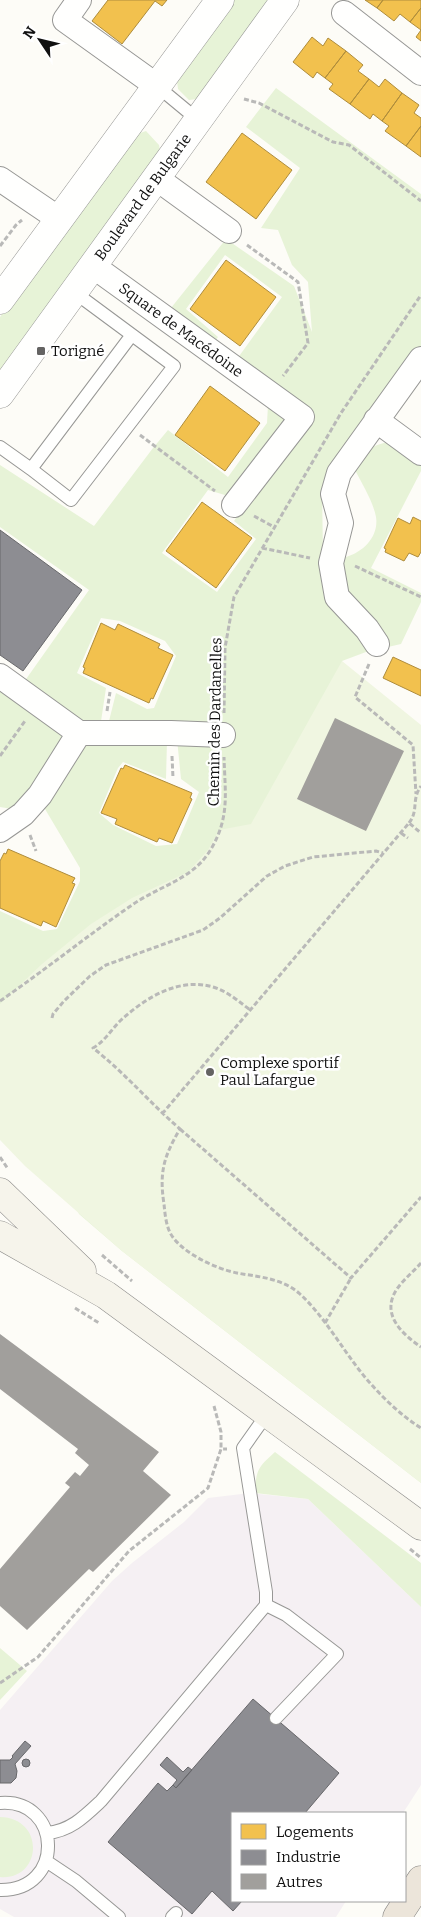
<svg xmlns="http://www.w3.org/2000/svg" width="421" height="1917" font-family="Bitter,serif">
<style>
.industrial{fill:#f5f0f3}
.green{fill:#e7f3d7;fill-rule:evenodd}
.pitch{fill:#f0f6e1}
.homes{fill:#f2c14e;stroke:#ae8c3c}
.industry{fill:#8d8d92;stroke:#68686b}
.building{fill:#a19f9c}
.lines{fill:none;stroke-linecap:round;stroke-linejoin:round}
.service-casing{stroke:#979795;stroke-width:14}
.minor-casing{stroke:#979795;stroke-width:26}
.tertiary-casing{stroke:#979795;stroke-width:29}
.secondary-casing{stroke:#8e8d8b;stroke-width:29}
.trunk-casing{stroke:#858482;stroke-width:29}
.path{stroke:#b9b9b8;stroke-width:3;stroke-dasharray:5 2.5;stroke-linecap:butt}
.service{stroke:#fffffe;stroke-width:12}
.minor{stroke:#fffffe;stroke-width:24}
.tertiary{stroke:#fffffe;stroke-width:28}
.secondary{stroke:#f6f4eb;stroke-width:28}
.trunk{stroke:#ece5da;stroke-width:28}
.poi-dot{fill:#646362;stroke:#fff;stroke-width:2}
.labels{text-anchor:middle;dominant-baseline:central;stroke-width:5;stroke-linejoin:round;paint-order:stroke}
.street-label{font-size:15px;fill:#111;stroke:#fff}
.poi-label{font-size:15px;fill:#111;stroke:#fff;text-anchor:start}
</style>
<rect width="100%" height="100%" fill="#fdfcf7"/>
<path class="industrial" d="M250,1493L308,1499L421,1607V1785L403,1813H232V1901H346L336,1917H14L0,1909V1710L112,1581L132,1563L184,1522L208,1498Z"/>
<path class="green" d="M232,0H275L197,99L189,100L178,89L177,81Z
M276,88L421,194V347L322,489L323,555C330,556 340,559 346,557C364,552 379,536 376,517C373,501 362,484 355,470C366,450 367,447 391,441L421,464V471L371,568L421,593V602L401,644L366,652L342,661L421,1483L122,1251L79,1214L0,1034V911L43,931L57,929L80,881V868L45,809L18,810L0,807V685L71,732L167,741L166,779L123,762L118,768L99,813L113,825L156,846L177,844L199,792L181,779L177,739L108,725L116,693L147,709L154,708L176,656L165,641L120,621L101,618L77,673L106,688L100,728L82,726L24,682L89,590L0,527V465L94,526L153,448L168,430L228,477L267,423L269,387L237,359L282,297L225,255L186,309L218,337L212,346L167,313L226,239L294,286L312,332L308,282L292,265L278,230L261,228L300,168L246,127ZM208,490L235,498L240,512L234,521L256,539L217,592L162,553Z
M146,131L159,145L160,151L0,371V317L126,146L137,134Z
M275,1452L421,1563V1607L308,1499L255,1493C256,1470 258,1467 275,1452Z
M0,1648L27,1671L0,1700Z
M0,1817C46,1818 42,1881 0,1877Z"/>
<path class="pitch" d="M342,661L421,725V1483L122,1251L25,1166L0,1140V1004L42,964L91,924L132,898L188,872L208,850L219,830L251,824Z"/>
<path class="homes" d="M108,0H167L162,6L155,1L122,44L92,21Z
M365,0H383L377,8Z
M383,0H421V8L410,22L400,14L394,21L377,8Z
M421,8V30L410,22Z
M421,30V41L416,37Z
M312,37L323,46L328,38L346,51L325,78L317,72L313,78L293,62Z
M346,51L363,65L358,71L369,79L350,104L329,89L333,84L325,78Z
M369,79L379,87L385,79L402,93L382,121L373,114L370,119L350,104Z
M402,93L419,105L414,113L421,118V126L406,146L385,131L389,126L382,121Z
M421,126V157L406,146Z
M242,133L292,170L256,219L206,182Z
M226,260L276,297L240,346L190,309Z
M210,386L260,423L225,471L175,435Z
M202,502L252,538L216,588L166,551Z
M413,517L421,521V552L418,557L409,553L404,561L385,552L386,549L384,548L398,518L410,524Z
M101,623L115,630L118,624L160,644L158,648L173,655L153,699L151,698L149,703L83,673L85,668L83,667Z
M393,657L421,670V696L383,678Z
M125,765L192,793L190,798L192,799L172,843L159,838L157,842L115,824L117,819L101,813L121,768L123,769Z
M8,849L75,878L72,883L75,884L56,927L43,921L41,926L0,908V861L4,853L6,854Z"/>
<path class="industry" d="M0,530L82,590L23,671L0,655Z
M253,1699L339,1773L305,1813H232V1901H242L233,1911L212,1891L192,1914L108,1842L158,1783L167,1791L173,1785L176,1788Z
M25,1741L31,1746L15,1764L17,1771L16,1778L11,1783H0V1760H10L13,1757L12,1756Z
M167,1757L183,1772L188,1767L192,1770L176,1788L173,1785L177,1780L160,1765Z
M22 1763a4 4 0 1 1 8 0a4 4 0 1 1-8 0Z"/>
<path class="building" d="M335,718L404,751L366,831L297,799Z
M0,1334L159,1452L143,1471L171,1495L93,1572L89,1569L27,1630L0,1606V1569L70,1487L65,1483L75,1472L80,1476L89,1465L75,1453L78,1449L0,1389Z"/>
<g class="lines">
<g class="service-casing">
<path id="service" d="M157,86L198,120
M0,447L31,469L131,336
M31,469L71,500L174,366L74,292
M267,1414L243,1448L266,1592V1605L286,1615L337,1654L276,1718
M0,1803C62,1798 66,1891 0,1890
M47,1833C70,1831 84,1817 101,1801L266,1605
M46,1861L76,1881L119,1917
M172,1917L176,1913"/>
</g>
<g class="minor-casing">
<path id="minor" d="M79,0L65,20L157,86
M344,13L421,73
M156,178L229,231
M0,179L59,219
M93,266L302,417L234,505
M376,420L421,453
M377,644L367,629L337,597L331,563L341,523L333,494L339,473L421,359
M0,676L79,733L40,795L23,814L0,830
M79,733H171L223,735"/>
</g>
<g class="tertiary-casing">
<path id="tertiary" d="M0,300L220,0
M0,394L285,0"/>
</g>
<g class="secondary-casing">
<path id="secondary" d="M0,1192L82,1271
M0,1235L106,1295L421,1526"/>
</g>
<g class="trunk-casing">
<path id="trunk" d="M397,1917L421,1880"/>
</g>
<path class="path" d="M244,99L259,103L333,142L349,145L421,201
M247,245L298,282L308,343L283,376
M0,246L16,225L22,220
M140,435L215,491
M254,516L274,527
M262,548L310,558
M355,566L421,597
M369,664L355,697L413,745L416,794
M107,711L110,692
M224,713L225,648L234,597L341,413L421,295
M0,756L25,721
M172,756L173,778
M409,823C419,810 411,800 421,786
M401,833L408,838
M30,835L36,851
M0,1001C45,970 87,936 132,905C159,886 194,879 211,849C230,817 225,793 224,757
M249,1009C238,1001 227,991 213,987C178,977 145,998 120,1021C111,1030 105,1041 93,1048C125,1073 150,1103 180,1129C164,1156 159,1172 164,1204C165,1214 166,1227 172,1236C184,1254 217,1269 237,1273C259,1277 282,1278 300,1294C328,1320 345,1355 370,1383C385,1400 402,1416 421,1428
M52,1018L53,1014L64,1001L90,976L106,965L203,930L220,918L267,876L285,866L313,857L376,851L383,853
M162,1114L409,823L421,833
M180,1129L351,1278L421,1197
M0,1157L8,1169
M102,1255L132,1281
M421,1263C413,1272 403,1280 397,1289C380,1314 402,1334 421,1347
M75,1308L99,1323
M325,1323L351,1278
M214,1406L221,1432V1449
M410,1549L421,1558
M0,1683L38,1657L129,1551L208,1488L221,1449H227"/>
<use href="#service" class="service"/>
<use href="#minor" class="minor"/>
<use href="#tertiary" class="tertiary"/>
<use href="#secondary" class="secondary"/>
<use href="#trunk" class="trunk"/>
</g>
<g class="poi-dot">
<rect x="36" y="346" width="10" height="10" rx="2.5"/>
<circle cx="210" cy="1072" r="5"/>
</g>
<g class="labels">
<g class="street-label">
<text transform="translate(143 197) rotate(-54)">Boulevard de Bulgarie</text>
<text transform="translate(181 330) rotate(36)">Square de Macédoine</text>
<text transform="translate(215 722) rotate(-89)">Chemin des Dardanelles</text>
</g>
<g class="poi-label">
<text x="51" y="351">Torigné</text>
<text x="220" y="1063">Complexe sportif<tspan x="220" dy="17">Paul Lafargue</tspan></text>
</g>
</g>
<rect x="231" y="1812" width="175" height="90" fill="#ffffff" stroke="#a0a0a0"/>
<rect x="241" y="1824" width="25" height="15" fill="#f2c14e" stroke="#a0a0a0"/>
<text x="276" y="1837" font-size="15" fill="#111111">Logements</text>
<rect x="241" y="1850" width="25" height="15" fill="#8d8d92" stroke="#a0a0a0"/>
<text x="276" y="1862" font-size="15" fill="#111111">Industrie</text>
<rect x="241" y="1874" width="25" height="15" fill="#a19f9c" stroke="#a0a0a0"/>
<text x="276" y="1887" font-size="15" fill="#111111">Autres</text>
<g transform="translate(40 40) rotate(305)" stroke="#ffffff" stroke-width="4" paint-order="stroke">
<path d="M0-4L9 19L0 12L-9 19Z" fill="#111111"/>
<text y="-8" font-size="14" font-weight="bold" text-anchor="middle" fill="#111111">N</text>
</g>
</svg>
